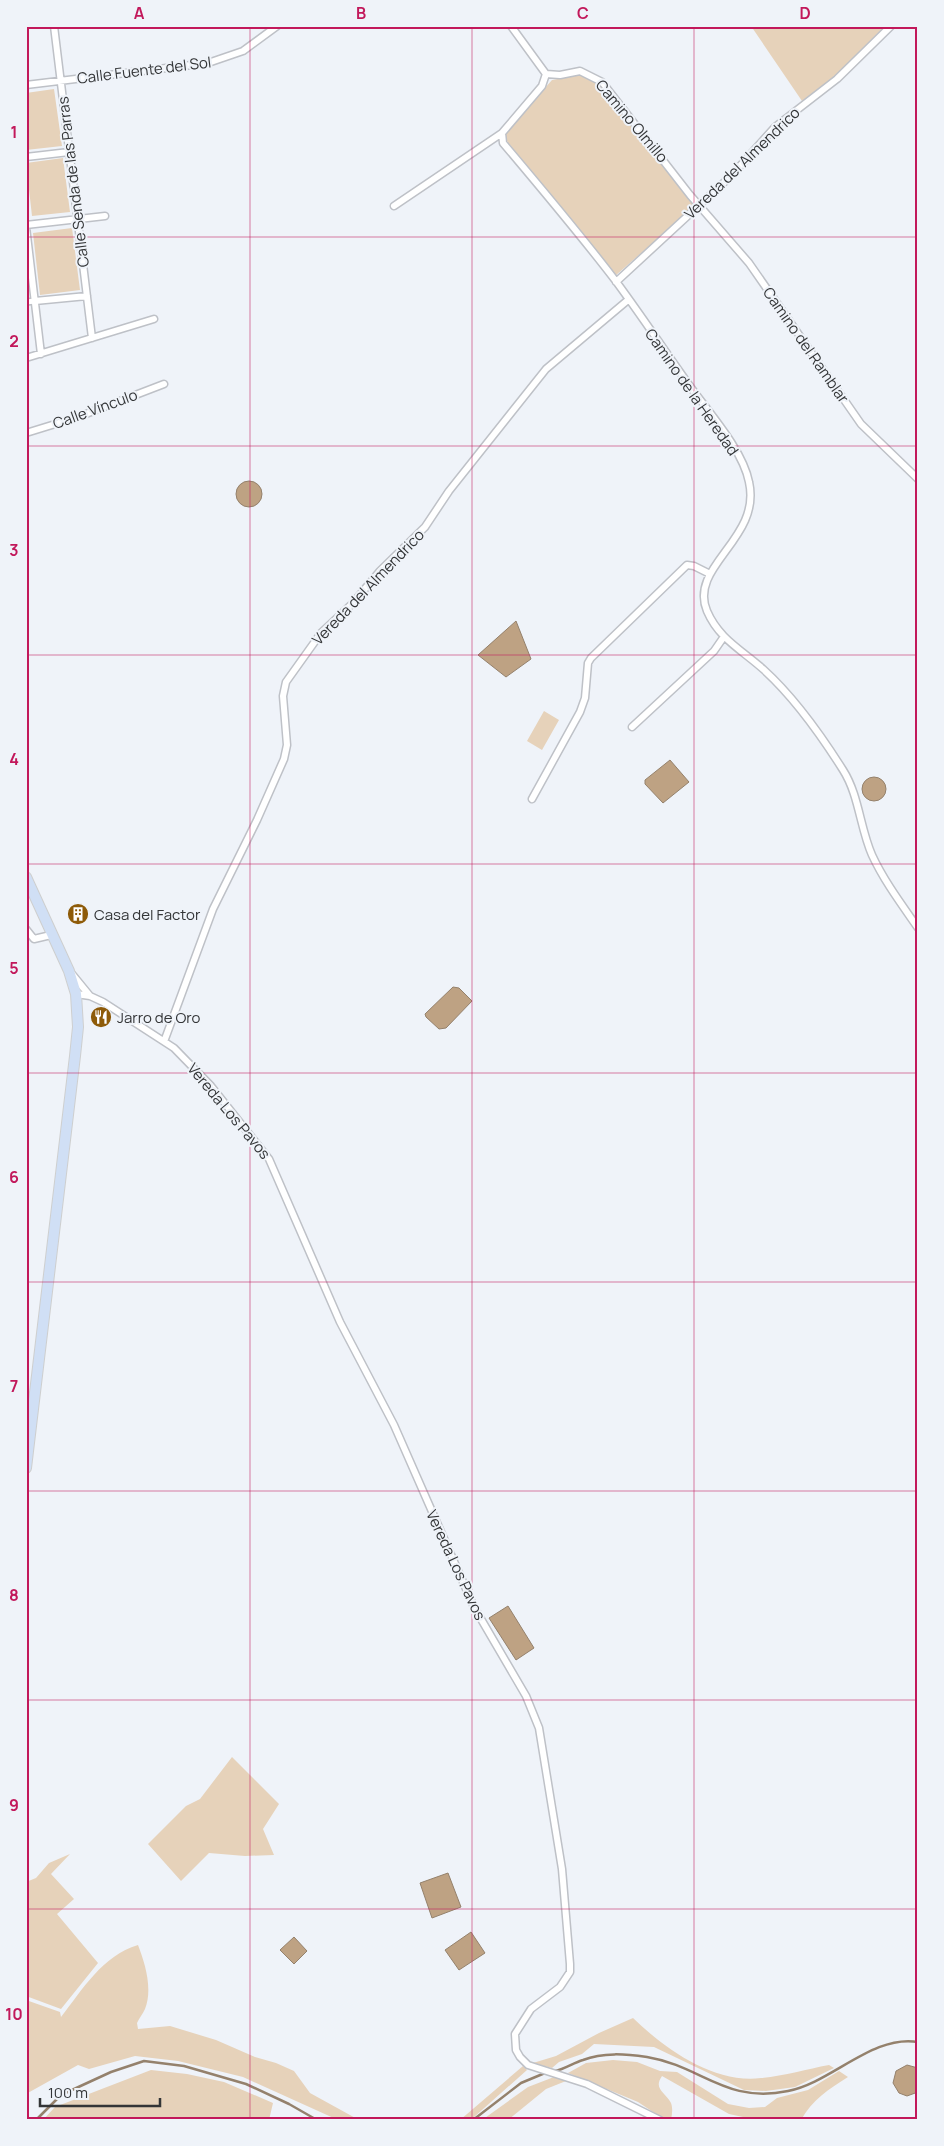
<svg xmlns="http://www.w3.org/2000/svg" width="944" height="2146" font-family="Manrope,sans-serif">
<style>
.green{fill:#e6d2ba}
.water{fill:#bea283;stroke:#94816c}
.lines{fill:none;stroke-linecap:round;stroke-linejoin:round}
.stream{stroke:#94816c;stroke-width:2.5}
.pedestrian-casing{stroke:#bec1c7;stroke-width:8}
.minor-casing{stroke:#bec1c7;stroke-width:9}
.primary-casing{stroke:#cecfcf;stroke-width:12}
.pedestrian{stroke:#fff;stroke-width:5}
.minor{stroke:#fff;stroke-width:6}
.primary{stroke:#d0dff5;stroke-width:10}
.grid{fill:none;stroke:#c2185b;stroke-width:1;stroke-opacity:0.55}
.labels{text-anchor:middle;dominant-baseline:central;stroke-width:4;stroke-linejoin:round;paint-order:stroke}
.street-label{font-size:15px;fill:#333537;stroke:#eff3f9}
.poi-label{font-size:15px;fill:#333537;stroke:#eff3f9;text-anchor:start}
.neatline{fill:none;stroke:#c2185b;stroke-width:2}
.grid-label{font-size:16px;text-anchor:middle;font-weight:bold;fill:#c2185b}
</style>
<rect width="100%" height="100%" fill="#eff3f9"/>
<path class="green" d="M751,26H887L832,79L802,101Z
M580,75L588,76L598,82L695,206L615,276L506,140V132L552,80Z
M54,89L62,146L26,150V93Z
M63,158L70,212L32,216L26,163Z
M72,228L80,290L40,295L33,233Z
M544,711L559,720L542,750L527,741Z
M232,1757L279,1804L263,1829L274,1855L245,1856L209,1853L181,1881L148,1844L186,1806L200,1799Z
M70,1854L51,1874L74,1899L57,1914L98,1963L61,2009L26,1996V1882L36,1878L49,1863Z
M138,1945C145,1963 153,1989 145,2009C143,2014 139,2018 137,2023L138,2029L170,2026L216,2040L255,2057L276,2063L294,2071L310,2093L359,2120H338L243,2077L178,2061L135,2056L89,2069L78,2065L26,2094V2000L60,2012L61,2017C83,1989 102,1956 138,1945Z
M633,2018C665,2049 714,2084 761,2078C784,2076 807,2069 829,2065L834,2068L795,2087L766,2091L744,2090L654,2047L594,2044L582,2054L559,2062L552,2068L533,2063L556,2056L599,2033Z
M613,2060L637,2062L660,2071L677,2072L728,2104L749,2108L765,2107L777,2098L808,2090L839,2071L848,2077C829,2089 812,2100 801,2120H757L729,2114L662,2076C653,2089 665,2092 671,2103C673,2108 672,2115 671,2120H665L638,2102L568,2073L586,2063Z
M523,2066L527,2070L473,2118L460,2120Z
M151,2070L187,2074L224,2082L273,2103L269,2120H43L55,2107Z
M554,2077L566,2081L546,2089L508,2120H482L528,2087Z"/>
<path class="water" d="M236 494a13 13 0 1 1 26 0a13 13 0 1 1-26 0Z
M516,621L531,659L506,677L478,655Z
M670,760L689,782L663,803L645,784V780Z
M862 789a12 12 0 1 1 24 0a12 12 0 1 1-24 0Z
M453,987L459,988L472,1001L446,1028L439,1029L426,1017L425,1014Z
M508,1606L534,1648L516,1660L489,1618Z
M448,1873L461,1907L432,1918L420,1883Z
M471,1932L485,1953L459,1970L445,1950Z
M294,1937L307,1951L294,1964L280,1950Z
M907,2065L918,2068V2092L907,2096L899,2093L893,2083L896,2071Z"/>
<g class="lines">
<path class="stream" d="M555,2071C565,2069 573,2063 583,2060C603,2052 626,2054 647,2057C702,2066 725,2104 788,2091C831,2083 873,2034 918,2042
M36,2120L61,2095L111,2072L144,2061L184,2066L246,2084L289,2104L317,2120
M473,2120L521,2083L545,2073"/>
<g class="pedestrian-casing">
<path id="pedestrian" d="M26,302L35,301"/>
</g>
<g class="minor-casing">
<path id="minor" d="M54,26L92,338
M511,26L546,74L560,75L580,71L602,82L690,195L749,263L861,424L918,479
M546,74L542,86L502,133L503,143C541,188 579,233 615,280C641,315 666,353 692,389C711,415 743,451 749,482C762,539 688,566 707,611C719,639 742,650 763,669C794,697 821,735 843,770C859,795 860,828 872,855C884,881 902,905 918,928
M26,85L208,63L243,51L277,26
M26,157L69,152
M394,206L502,133
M26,225L105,216
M26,227L41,354
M616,282L732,175L775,127L837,79L891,26
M35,301L87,296
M26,358L154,319
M26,433L78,417L164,384
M632,727L714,651L723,638
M532,799L580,712L585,698L588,663L591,658L687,565L694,566L710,574
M26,929L34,939L51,935
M72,974L90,996
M76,994L90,996L103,1002L174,1048L211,1086L269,1159L340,1322L394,1425L474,1607L526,1696L539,1728L562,1869L570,1964V1972L560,1987L531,2009L515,2034L516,2050L520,2057L528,2065L587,2084L660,2120
M165,1039L213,909L257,820L284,759L287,745L283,696L286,682L321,633L353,603L380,571L425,527L449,491L546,369L628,300"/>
</g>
<g class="primary-casing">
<path id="primary" d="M26,877L69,971L76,994L78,1027L75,1056L26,1468"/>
</g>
<use href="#pedestrian" class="pedestrian"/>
<use href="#minor" class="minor"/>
<use href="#primary" class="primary"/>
</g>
<path class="grid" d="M250,26V2120M472,26V2120M694,26V2120M26,237H918M26,446H918M26,655H918M26,864H918M26,1073H918M26,1282H918M26,1491H918M26,1700H918M26,1909H918"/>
<defs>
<g id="building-disc" transform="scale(1.125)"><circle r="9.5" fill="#8e5b09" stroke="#eff3f9"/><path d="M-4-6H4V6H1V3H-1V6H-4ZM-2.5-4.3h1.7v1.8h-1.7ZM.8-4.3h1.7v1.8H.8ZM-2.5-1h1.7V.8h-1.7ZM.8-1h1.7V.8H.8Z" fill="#fff"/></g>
<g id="restaurant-disc" transform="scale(1.125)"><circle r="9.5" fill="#8e5b09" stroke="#eff3f9"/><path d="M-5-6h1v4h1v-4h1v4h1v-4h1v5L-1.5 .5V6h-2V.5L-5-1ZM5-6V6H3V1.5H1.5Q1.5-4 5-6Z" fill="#fff"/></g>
</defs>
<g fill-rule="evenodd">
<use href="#building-disc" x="78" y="914"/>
<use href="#restaurant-disc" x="101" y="1017"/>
</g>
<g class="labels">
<g class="street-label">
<text transform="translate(144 70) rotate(-7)">Calle Fuente del Sol</text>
<text transform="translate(632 121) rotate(50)">Camino Olmillo</text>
<text transform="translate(742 163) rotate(-44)">Vereda del Almendrico</text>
<text transform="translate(73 182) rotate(-97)">Calle Senda de las Parras</text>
<text transform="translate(806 345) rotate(55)">Camino del Ramblar</text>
<text transform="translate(692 392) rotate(55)">Camino de la Heredad</text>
<text transform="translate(95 409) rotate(-20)">Calle Vínculo</text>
<text transform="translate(368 587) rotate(-46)">Vereda del Almendrico</text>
<text transform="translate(229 1111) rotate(50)">Vereda Los Pavos</text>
<text transform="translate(456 1565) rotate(65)">Vereda Los Pavos</text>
</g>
<g class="poi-label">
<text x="94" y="914">Casa del Factor</text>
<text x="117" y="1017">Jarro de Oro</text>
</g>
</g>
<rect width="944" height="2146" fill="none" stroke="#eff3f9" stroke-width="55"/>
<path d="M40 2098v8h120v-8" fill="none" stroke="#333537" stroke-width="2.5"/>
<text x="48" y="2098" font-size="15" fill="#333537" stroke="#eff3f9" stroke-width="4" paint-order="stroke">100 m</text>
<rect x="28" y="28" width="888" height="2090" class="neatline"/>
<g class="grid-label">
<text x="139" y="19">A</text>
<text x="361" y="19">B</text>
<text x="583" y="19">C</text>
<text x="805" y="19">D</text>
<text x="14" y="138">1</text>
<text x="14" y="347">2</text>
<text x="14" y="556">3</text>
<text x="14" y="765">4</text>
<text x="14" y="974">5</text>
<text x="14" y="1183">6</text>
<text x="14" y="1392">7</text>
<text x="14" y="1601">8</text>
<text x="14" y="1811">9</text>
<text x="14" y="2020">10</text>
</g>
</svg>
